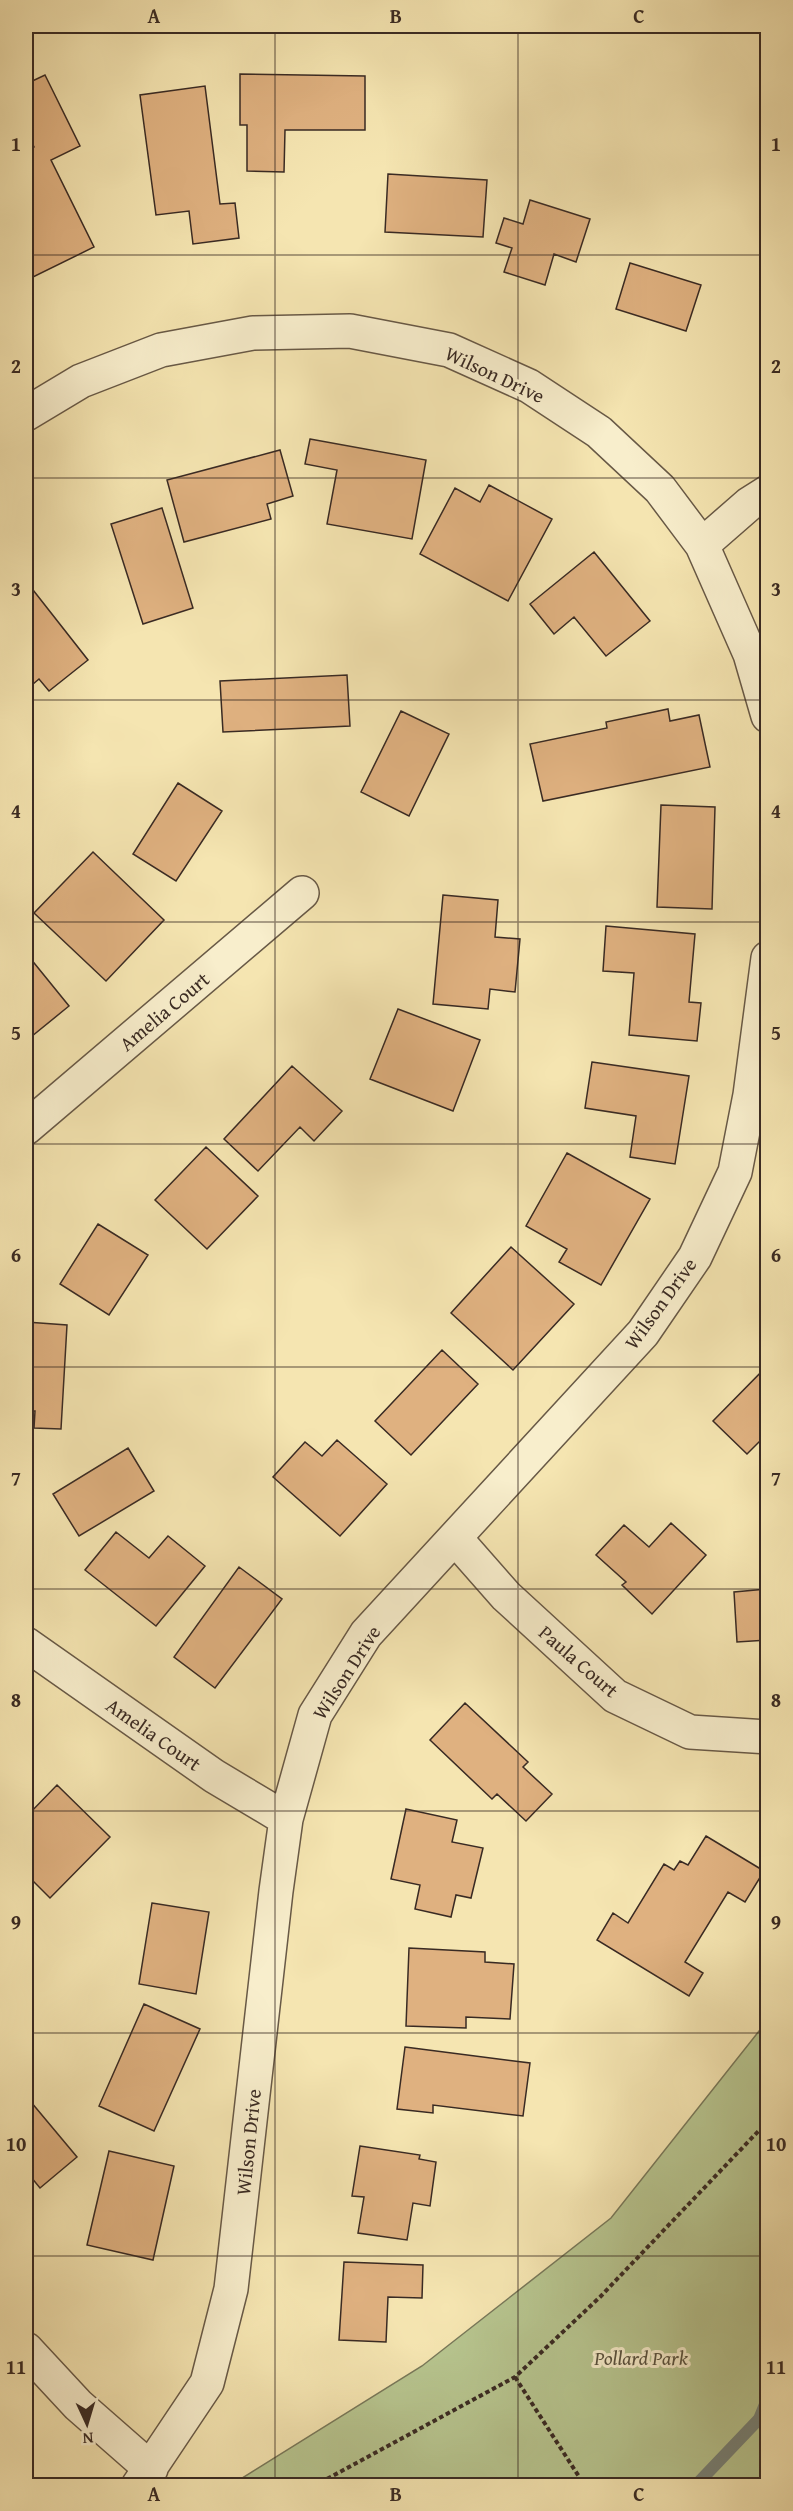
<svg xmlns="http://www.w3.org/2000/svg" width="793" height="2511" font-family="'Gentium Book Plus',serif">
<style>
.green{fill:#b7c58f;stroke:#787859;stroke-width:1.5}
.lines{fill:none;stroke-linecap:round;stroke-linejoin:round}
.stream{stroke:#768279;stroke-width:12}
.building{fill:#dfb180;stroke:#392a23;stroke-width:1.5}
.minor-casing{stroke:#685946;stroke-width:36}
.path{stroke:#392a23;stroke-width:4;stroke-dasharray:4.5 3;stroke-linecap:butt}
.minor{stroke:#f8eecc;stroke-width:33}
.grid{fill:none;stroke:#392a23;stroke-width:1.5;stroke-opacity:0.55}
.labels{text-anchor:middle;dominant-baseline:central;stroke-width:6;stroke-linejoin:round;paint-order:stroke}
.street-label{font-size:20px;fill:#392a23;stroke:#f8eecc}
.park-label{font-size:20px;font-style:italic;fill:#58513e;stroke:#f8eecc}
.neatline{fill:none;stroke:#392a23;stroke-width:2}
.grid-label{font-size:20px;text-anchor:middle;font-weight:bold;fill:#392a23}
</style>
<rect width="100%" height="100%" fill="#f5e5b1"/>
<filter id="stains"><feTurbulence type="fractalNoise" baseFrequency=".00333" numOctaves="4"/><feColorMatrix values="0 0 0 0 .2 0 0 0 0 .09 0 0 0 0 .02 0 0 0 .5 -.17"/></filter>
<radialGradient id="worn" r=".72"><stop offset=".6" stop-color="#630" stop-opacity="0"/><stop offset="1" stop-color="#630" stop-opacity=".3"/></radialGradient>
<path class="green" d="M767,2021V2485H231L422,2366L611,2218Z"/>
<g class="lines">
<path class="stream" d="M692,2486L698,2483L759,2419L768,2397"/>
</g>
<path class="building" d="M240,74L365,76V130H285L284,172L247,171V125H240Z
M45,75L80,146L51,160L94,247L33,277L26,263V151L34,147L26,131V84Z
M205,86L220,204L235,203L239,238L193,244L189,211L156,215L140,95Z
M388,174L487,180L483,237L385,232Z
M530,200L590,219L576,262L554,254L545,285L504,272L512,248L496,243L504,218L523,224Z
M630,263L701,285L686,331L616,309Z
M310,439L426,460L412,539L327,524L337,470L305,464Z
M280,450L293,496L267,504L271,519L184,542L167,480Z
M489,485L552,519L508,601L420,554L455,488L480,502Z
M162,508L193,608L143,624L111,524Z
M594,552L650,621L606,656L574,617L554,634L530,604Z
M26,581L88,660L49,691L39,679L26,690Z
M347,675L350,726L223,732L220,681Z
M668,709L670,721L699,715L710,767L543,801L530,744L607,728L606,722Z
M401,711L449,734L409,816L361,792Z
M178,783L222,811L176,881L133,854Z
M661,805L715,807L712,909L657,907Z
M93,852L164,920L106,981L34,913Z
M443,895L498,900L495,937L520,939L515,992L490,989L488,1009L433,1004Z
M606,926L695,934L689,1002L701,1003L697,1041L629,1035L634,973L603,971Z
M26,953L69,1006L26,1041Z
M398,1009L480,1040L453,1111L370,1079Z
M592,1062L689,1076L675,1164L630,1157L636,1116L585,1108Z
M292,1066L342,1111L314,1141L300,1127L258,1171L224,1139Z
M206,1147L258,1196L207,1249L155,1200Z
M567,1153L650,1199L601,1285L559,1262L567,1249L526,1226Z
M98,1224L148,1255L109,1315L60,1284Z
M511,1247L574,1304L513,1370L451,1313Z
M26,1322L67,1325L61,1429L34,1428L35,1411H26Z
M442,1350L478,1384L411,1455L375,1421Z
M768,1365V1433L747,1454L713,1421Z
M337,1440L387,1484L340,1536L273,1477L305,1442L322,1456Z
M128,1448L154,1491L79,1536L53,1494Z
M671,1523L706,1555L652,1614L622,1585L626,1582L596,1555L624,1525L649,1547Z
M116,1532L149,1558L168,1536L205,1566L156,1626L85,1570Z
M239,1567L282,1599L215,1688L174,1657Z
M768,1589V1640L737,1642L734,1592Z
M465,1703L528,1762L523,1767L552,1794L526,1821L497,1794L492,1799L430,1740Z
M57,1785L110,1837L50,1898L26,1874V1849L33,1841L26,1833V1817Z
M406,1809L457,1820L452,1842L483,1848L471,1898L456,1895L451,1917L415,1909L420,1885L391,1879Z
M706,1836L764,1871L745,1902L728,1892L685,1962L703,1973L689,1996L597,1940L613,1913L628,1923L664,1864L674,1870L680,1861L688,1865Z
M152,1903L209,1912L196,1994L139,1984Z
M409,1948L485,1952V1962L514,1964L510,2019L466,2017V2028L406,2026Z
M144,2004L200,2029L154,2131L99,2106Z
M405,2047L530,2063L523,2116L433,2105V2113L397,2109Z
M26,2096L77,2157L40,2188L26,2171Z
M360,2146L420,2155L419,2159L436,2162L430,2206L413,2203L407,2240L358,2233L364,2197L352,2196Z
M109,2151L174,2166L153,2260L87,2245Z
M344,2262L423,2265L422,2298L388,2297L386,2342L339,2340Z"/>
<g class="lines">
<g class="minor-casing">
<path id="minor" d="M26,414L81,381L161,350L253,333L350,331L449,350L529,386L599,432L660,489L702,545L750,654L768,716
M702,545L749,504L768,492
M26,1128L302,893
M455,1538L506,1596L615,1696L690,1732L768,1737
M26,1644L214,1776L286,1819
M26,2349L78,2405L151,2469
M138,2486L207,2383L231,2289L276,1891L286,1819L315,1715L366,1634L643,1333L695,1257L735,1172L750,1095L768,958"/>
</g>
<path class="path" d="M515,2377L585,2486
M314,2486L515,2377L600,2297L768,2121"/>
<use href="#minor" class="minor"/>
</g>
<path class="grid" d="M275,26V2486M518,26V2486M26,255H768M26,478H768M26,700H768M26,922H768M26,1144H768M26,1367H768M26,1589H768M26,1811H768M26,2033H768M26,2256H768"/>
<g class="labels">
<g class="street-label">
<text transform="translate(495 374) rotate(25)">Wilson Drive</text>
<text transform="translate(164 1011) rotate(-40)">Amelia Court</text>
<text transform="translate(660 1303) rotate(-54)">Wilson Drive</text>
<text transform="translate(579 1661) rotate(41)">Paula Court</text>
<text transform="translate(346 1672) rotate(-57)">Wilson Drive</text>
<text transform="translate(154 1734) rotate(35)">Amelia Court</text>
<text transform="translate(248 2142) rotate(-84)">Wilson Drive</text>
</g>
<g class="park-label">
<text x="641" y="2357">Pollard Park</text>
</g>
</g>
<rect width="793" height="2511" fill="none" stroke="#f5e5b1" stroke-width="66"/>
<g transform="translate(87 2424) rotate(176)" stroke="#f8eecc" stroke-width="4.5" paint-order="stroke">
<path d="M0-4.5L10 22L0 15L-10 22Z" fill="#392a23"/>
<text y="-9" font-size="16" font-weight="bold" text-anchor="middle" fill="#392a23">N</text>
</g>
<rect x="33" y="33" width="727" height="2445" class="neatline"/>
<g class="grid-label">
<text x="154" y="23">A</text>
<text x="396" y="23">B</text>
<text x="639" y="23">C</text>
<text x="16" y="151">1</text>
<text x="776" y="151">1</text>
<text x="16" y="373">2</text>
<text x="776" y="373">2</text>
<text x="16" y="596">3</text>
<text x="776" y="596">3</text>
<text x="16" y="818">4</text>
<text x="776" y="818">4</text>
<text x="16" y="1040">5</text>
<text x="776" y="1040">5</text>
<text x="16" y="1262">6</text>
<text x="776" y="1262">6</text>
<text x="16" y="1485">7</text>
<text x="776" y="1485">7</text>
<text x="16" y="1707">8</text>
<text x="776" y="1707">8</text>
<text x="16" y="1929">9</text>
<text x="776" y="1929">9</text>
<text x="16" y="2151">10</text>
<text x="776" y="2151">10</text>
<text x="16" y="2374">11</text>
<text x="776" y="2374">11</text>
<text x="154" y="2501">A</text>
<text x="396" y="2501">B</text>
<text x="639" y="2501">C</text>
</g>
<rect width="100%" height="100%" filter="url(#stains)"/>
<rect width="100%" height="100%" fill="url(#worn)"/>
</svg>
